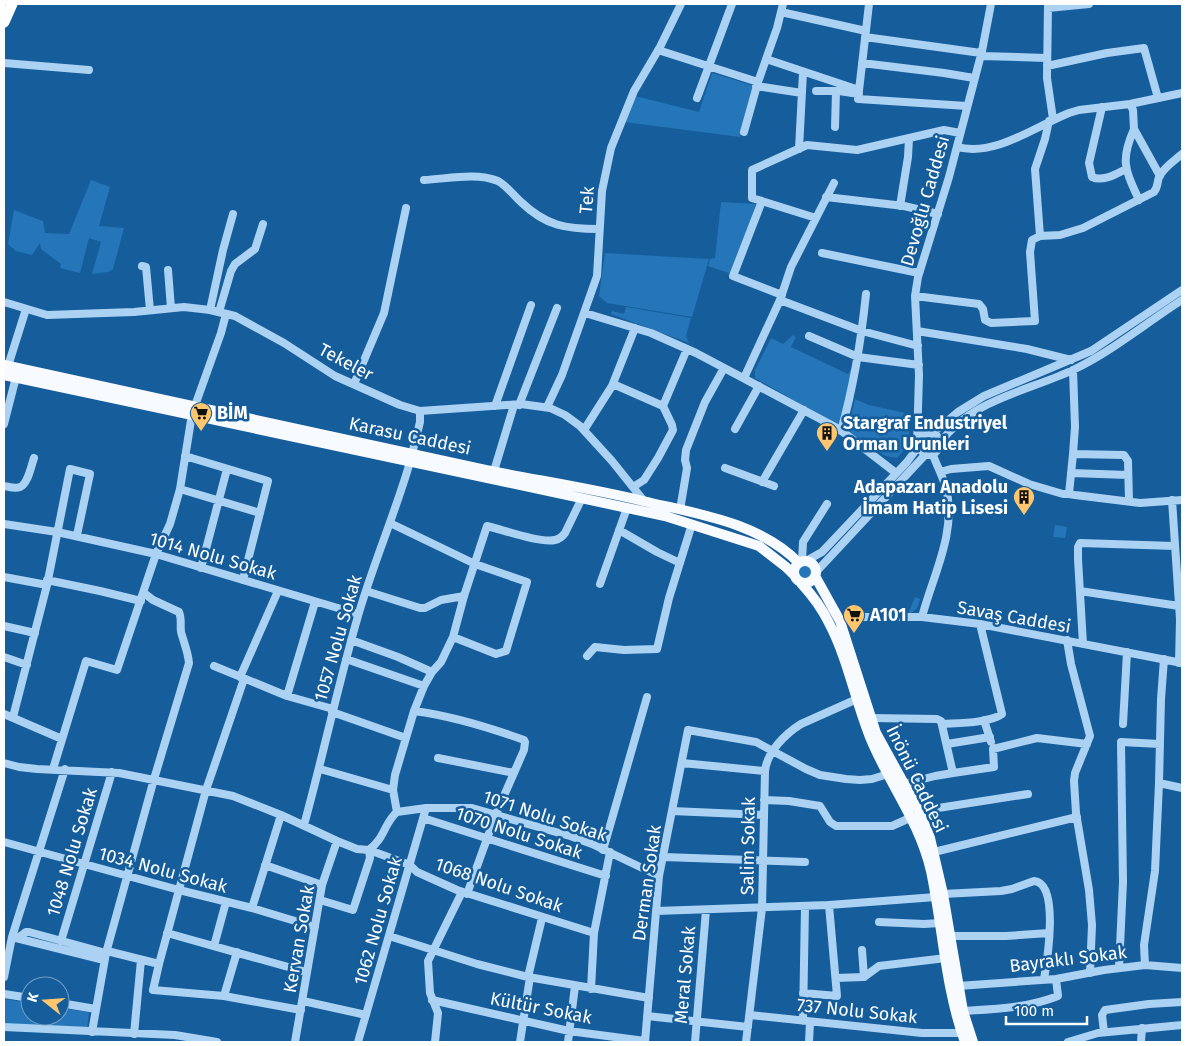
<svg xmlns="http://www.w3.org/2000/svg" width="1186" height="1046" font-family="'Fira Sans',sans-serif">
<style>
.green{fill:#2576b8}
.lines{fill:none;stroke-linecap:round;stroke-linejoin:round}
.minor{stroke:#abd2f3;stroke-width:8}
.major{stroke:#f7fbff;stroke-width:10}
.highway{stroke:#fff;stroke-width:11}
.labels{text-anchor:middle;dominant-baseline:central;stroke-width:5;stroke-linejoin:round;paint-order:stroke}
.street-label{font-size:18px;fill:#fff;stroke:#155d9b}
.poi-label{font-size:18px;font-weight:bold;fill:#fff;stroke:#155d9b;text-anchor:start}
</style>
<rect width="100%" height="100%" fill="#155d9b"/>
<path class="green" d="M712,73L754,86L740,137L624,122L635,96L699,112Z
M91,180L110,187L99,226L124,228L113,269L108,272L92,274L101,242L89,238L80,273L60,268L61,264L41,249L40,243L32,255L16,251L8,244L14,210L43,221L45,233L69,234Z
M721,202L756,204L733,273H729L708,266L710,259L715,258Z
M605,253L709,259L692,317L607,303L599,296Z
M626,307L691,318L686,336L689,343L611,314L612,311L624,314Z
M793,335L796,337L791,347L848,374L854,364L839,426L755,378V370L771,338L783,344Z
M855,399L869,405L910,414C910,431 910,446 897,458L886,456L847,433Z
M1055,525L1067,527L1065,538L1053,537Z
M798 572a7 7 0 1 1 14 0a7 7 0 1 1-14 0Z
M915,597L920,599C918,607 917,611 908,614Z
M4,999L30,1003V1016H60V1008L89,1012L87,1029L4,1023Z"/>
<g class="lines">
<path class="minor" d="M869,4L858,99L967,106
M1048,4L1047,78L1053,119
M1048,8L1089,4
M781,12L866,31
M865,37L981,53
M658,50L758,82
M981,56L1047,58
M766,59L859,90
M4,63L89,70
M862,63L944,73L974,78
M1047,66L1107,53L1144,48L1158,98
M756,86L802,93
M816,91H839L859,94
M697,98L732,4
M1130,104L1133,110L1134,129L1160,176
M1102,107L1089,163L1092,177C1103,182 1116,174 1126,169
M835,127L836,91
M1134,129C1120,161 1125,169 1139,200
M744,132L758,82L777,28L783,4
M957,147C995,157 1034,127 1069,113L1079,110L1130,104L1182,93
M799,149L803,72
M424,180C447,179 476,172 498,181C507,186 513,195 521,202C546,226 566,229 599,229
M826,197L904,206L938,214
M762,201L733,276L782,295
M900,206L908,157L909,138
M816,218L752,198V170L807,145L857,150L944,130L960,133
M1040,236L1035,169L1045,139L1049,121
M822,253L919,273
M142,266L146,267L150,310
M168,270L171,308
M915,296L979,304L983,309L985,320L991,323L1035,321L1030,252L1032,240L1040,236L1060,235L1083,228L1154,192C1158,187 1157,183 1159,177C1163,168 1175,160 1182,154
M780,300L862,331L918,346
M4,302L47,315L134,312L184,307L210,310L235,316L284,343L335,376L400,405L420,411L521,404L550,408L565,415L580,426L612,461L644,501
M210,310L223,250L233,214
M219,312L231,271L235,264L255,249L263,224
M585,313L651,333L696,353L839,429L896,473
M917,331L1027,349L1071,360
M809,336L858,357L919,365
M8,366L26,309
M1073,370L1075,427L1073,454
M744,378L780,300L791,267L834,183
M354,384L384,313L406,208
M613,384L663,406L672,425L673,430L658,458L644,480L633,487
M519,405L557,308
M495,406L531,305
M663,406L687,349
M547,407L562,375L597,276L602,191L611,148L634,91L660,47L681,4
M4,424L16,377
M735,429L759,386
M584,430L612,386L635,328
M841,431C854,385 861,342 866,294
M930,433L937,436L940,447L933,455H925L918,447V440L923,434L930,433L939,428L958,412L984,396L1091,351L1182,290
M917,443L919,375L915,296L918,277L949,177L982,51L991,4
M940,443C970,400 1028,391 1073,370C1111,352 1146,323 1182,300
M412,454L420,422V411
M185,456L268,481L243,580
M725,468L774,486
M494,471L514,405
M940,472L951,469L989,466L1029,484L1063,494H1069
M1071,473L1128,475
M762,482L804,410
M4,486C8,487 15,489 20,487C28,484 31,466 34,458
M180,489L260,513
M1172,500L1180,619L1179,663
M1129,501L1128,461L1124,455L1073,454L1069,494L1075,495L1140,503L1182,500
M680,510L687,468L685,460L686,450L705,402L724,368
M390,523L475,564L527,582L506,651L496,654L453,637
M4,524L57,532L156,554L358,614
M619,530L657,552L680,563
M802,561L803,542L827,504
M806,561L822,552L907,462L918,447
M201,568L227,469
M816,572L925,455
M4,577L47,585
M47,580L100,591L141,601
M600,584L627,508
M366,591L420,608H425L441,600L464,596
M1080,591L1179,606
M922,617C933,575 957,532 946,488C943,477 937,466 933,455
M840,621L855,617H922L980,624L1182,663
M4,626L35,633
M351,640L398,657L432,672
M1067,640L1071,664L1090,736L1075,773L1074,781L1076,813L1089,890L1092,925L1090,973
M1083,644L1078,559V547L1080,543L1175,546
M587,656L595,647L624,650L657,649L669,598L692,524
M4,657L27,665
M346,659L424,686
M1164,659L1161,699L1159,783L1182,788
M214,666L287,696L333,709
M240,677L278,591
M287,696L315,602
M414,711C452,716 488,727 524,740L525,742L524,750L496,814L467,894
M332,712L406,738
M4,714L62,739
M13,717L47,585L70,469L90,474L77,535
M871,718L937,719L941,721L953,773L994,767L993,749L1037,738L1087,744
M984,720L991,742
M943,724C958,723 990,723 1002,714L980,624
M1123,724L1127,652
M947,744L990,737
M438,758L514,773
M4,763L19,767L37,769L119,773L233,796L281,815L337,841L357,849L369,850C385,838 384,823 397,812
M682,763L765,771
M53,769L86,661L117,670L156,554L170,524L180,489L192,414L221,333L226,314
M320,769L393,790L397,812
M904,784L935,776L953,773
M393,790L395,775L414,711L424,686L432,672L441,662L453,637L464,596L487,526C504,530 539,543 555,540C560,539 562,537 565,533L582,498
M764,800L789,801L820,806L830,822L836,826H892L912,817
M672,811L764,815
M919,811L1028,794
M397,812L426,808H472L570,836L592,844L659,876
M423,818L606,876
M304,825C323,756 338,685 358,616C373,564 395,514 410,462
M4,842L179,890L252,908L315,927
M603,850L647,697
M934,852L1077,817
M663,857L805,862
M265,865L322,885
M943,894L1001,891L1012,889L1034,881C1060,883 1047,962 1044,979
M320,900L353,910L370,858L369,850L410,865L417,872L457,890L594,933
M252,908L281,815
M656,911L829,905L936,897
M879,922L924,924L940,923
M167,933L306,972
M389,936L477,964L528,977L649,998
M950,936H1006L1049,933
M12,937L104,960
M18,938L26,932H29L106,953
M61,941L112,772
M214,946L226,902
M862,950L864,977
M107,951L159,964L153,990L224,996L301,1010
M159,964L206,790L244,679
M1145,965L1144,945L1155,871L1159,783
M1119,968L1123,882L1121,742L1160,744
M4,977L12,937L65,769
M528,977L542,918
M836,978L864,977L879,966L946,958
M958,986L1056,979L1104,970L1145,965L1182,968
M591,989L594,933L610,852
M803,993L837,996L829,905
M4,994L30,998
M224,996L237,952
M432,1000L569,1031L645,1041
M303,1001L366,1015
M60,1003L96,1009
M963,1011C995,1009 1028,1008 1058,996L1056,979
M750,1015L922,1033H961
M647,1016L748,1027
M803,1021L805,906
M4,1027L175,1035L217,1042
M92,1032L106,953L154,779L189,663C188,652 184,643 181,632C180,625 182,619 179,612L153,600L144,593
M1104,1032L1102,1015L1105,1010L1149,1004L1182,1002
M134,1034L141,960
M295,1042L322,885L337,841
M358,1042L426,808
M435,1042L438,1013L430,993L428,961L462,892
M520,1042L530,977
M568,1042L575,986
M645,1042L659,876L688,730L756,742L806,769L820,775L846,779L860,780L872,779L888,774
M695,1042L706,910
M746,1042L762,908L765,771C767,752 785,734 801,724L857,699
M809,1042L810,1022
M1068,1042L1098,1033L1182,1025
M1141,1042L1142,1028"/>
<path class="major" d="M4,365C163,400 322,434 481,469C535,480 590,488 643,501C697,514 759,522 799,563
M4,375L665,516L759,546L786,567L794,575
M794 572a11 11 0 1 1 22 0a11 11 0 1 1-22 0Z
M815,576L840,621L876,733L919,811L930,838L943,894L963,1011L973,1042
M801,583C812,595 822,608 829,623C848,659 855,700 870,737C889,784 919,820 931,871C943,928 945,987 965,1042"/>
<path class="highway" d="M4,22L12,4"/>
</g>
<defs>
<g id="supermarket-pin" transform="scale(1.125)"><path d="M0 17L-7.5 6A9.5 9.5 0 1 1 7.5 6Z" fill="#ffc66d" stroke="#155d9b"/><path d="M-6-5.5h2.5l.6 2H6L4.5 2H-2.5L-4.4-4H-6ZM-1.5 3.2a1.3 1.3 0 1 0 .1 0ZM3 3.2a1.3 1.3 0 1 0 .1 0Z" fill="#111"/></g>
<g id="building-pin" transform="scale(1.125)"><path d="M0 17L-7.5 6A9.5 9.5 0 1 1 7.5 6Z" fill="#ffc66d" stroke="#155d9b"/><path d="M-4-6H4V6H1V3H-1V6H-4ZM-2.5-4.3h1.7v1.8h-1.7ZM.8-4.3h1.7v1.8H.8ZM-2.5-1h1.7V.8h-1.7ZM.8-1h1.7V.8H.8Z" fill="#111"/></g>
</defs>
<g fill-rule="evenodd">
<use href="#supermarket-pin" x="201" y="413"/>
<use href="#building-pin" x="827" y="433"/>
<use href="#building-pin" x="1024" y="497"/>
<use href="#supermarket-pin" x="854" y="615"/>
</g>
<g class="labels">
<g class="street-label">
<text transform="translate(587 200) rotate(-85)">Tek</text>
<text transform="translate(925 201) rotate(-74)">Devoğlu Caddesi</text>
<text transform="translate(346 362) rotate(28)">Tekeler</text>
<text transform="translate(410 436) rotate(12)">Karasu Caddesi</text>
<text transform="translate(213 556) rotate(16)">1014 Nolu Sokak</text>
<text transform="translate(1014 617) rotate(10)">Savaş Caddesi</text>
<text transform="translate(338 638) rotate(-74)">1057 Nolu Sokak</text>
<text transform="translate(917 779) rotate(64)">İnönü Caddesi</text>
<text transform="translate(545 816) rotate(18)">1071 Nolu Sokak</text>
<text transform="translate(519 833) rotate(18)">1070 Nolu Sokak</text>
<text transform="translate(748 846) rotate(-89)">Salim Sokak</text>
<text transform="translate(72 852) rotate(-73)">1048 Nolu Sokak</text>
<text transform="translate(163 870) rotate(15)">1034 Nolu Sokak</text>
<text transform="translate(647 883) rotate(-82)">Derman Sokak</text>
<text transform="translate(499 885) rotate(19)">1068 Nolu Sokak</text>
<text transform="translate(378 921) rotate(-74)">1062 Nolu Sokak</text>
<text transform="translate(299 939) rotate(-80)">Kervan Sokak</text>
<text transform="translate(1068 959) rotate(-7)">Bayraklı Sokak</text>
<text transform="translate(685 975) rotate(-85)">Meral Sokak</text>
<text transform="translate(541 1008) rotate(11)">Kültür Sokak</text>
<text transform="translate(857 1011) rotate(6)">737 Nolu Sokak</text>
</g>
<g class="poi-label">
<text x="217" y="413">BİM</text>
<text x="843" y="423">Stargraf Endustriyel<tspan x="843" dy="21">Orman Urunleri</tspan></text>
<text x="1008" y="487" text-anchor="end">Adapazarı Anadolu<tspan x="1008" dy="21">İmam Hatip Lisesi</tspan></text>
<text x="870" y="615">A101</text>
</g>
</g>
<rect width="1186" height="1046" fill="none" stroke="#ffffff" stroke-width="10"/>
<g transform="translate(45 1001) rotate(287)"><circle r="24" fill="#155d9b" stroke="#739ec3"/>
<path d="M0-4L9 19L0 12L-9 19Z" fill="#ffc66d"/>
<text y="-8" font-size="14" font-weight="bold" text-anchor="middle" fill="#ffffff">K</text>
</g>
<path d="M1006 1016v8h81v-8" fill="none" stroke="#ffffff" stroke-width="2.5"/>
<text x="1014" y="1016" font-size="15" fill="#ffffff" stroke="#155d9b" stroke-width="4" paint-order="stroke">100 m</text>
</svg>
